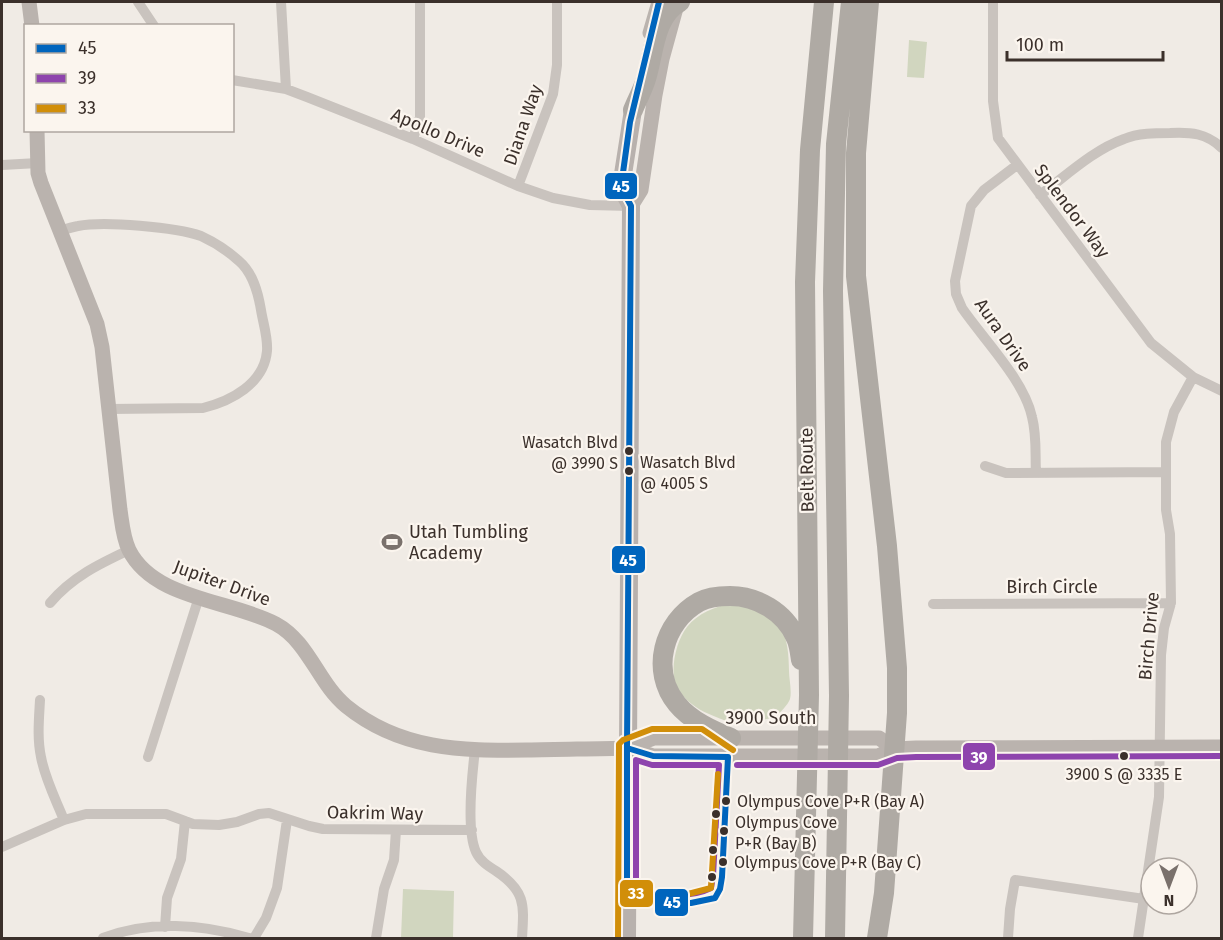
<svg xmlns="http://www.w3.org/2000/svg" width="1223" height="940" font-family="'Fira Sans',sans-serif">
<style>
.green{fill:#d1d6bf}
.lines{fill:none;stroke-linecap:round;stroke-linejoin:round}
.street{stroke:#c9c3be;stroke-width:10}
.secondary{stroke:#bab3ae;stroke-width:15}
.primary{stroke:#b8b1ad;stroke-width:18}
.highway{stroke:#afaaa4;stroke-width:20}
.bus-1-casing{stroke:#fbf5ee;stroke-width:10}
.bus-2-casing{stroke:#fbf5ee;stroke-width:10}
.bus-3-casing{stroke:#fbf5ee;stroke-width:10}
.bus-1{stroke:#0065bd;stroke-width:6}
.bus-2{stroke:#8e44ad;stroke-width:6}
.bus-3{stroke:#d18e09;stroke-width:6}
.bus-dot{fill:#3b302b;stroke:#fbf5ee;stroke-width:2}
.labels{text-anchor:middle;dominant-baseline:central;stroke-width:4.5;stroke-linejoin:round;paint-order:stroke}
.bus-label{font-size:16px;fill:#3b302b;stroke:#fbf5ee;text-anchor:start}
.street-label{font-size:18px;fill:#3b302b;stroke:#fbf5ee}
.poi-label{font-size:18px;fill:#3b302b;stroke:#fbf5ee;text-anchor:start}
.line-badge{stroke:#fbf5ee;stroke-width:2}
.badge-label{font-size:16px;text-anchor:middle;font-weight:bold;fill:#fff}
</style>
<rect width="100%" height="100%" fill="#f0ebe5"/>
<path class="green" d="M909,40L927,42L924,78L907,77Z
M731,603C776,612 789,624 789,671C789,679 792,691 790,699C788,705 780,712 776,717C764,719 751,724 739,723C729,723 718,718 709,714C697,709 683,699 677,688C669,671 676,641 687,627C698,613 715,607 731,603Z
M403,889L454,891L453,938H401Z"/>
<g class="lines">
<path class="street" d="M138,2L154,26
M281,2L286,89
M993,2V101L998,138L1151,343L1193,377L1222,391
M232,80L286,89L307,97L413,139L518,186L553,198L590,205L631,206
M413,139L420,117V2
M2,165L38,163
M1017,165L984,190L971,206L955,281L956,294L962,308C984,340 1024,380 1032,417C1037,436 1035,455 1036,473
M518,186L553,94L557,65V2
M1040,195C1066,176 1093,150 1124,139C1138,133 1156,133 1170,133C1191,132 1206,133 1222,148
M60,231C66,229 72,227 78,226C104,221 176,227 201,236C214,242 228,251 239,261C253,273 258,292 261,310C263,323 268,337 267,351C264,384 231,401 203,408L109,409
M985,466L1006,473L1166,472
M50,603C72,577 99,564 129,550
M933,604L1171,603
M40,700C39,719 37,738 41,757C45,779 56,800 64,820
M475,750C472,775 466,830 476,852C480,861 488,866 496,871C526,891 524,905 522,938
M148,757L199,597
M2,847L64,820L86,814H166L193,824L219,825L237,822L259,814L269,813L309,826L323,829L472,830
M165,927L167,898L181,859L185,821
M103,938C149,920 202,924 249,938
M254,938L266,918L277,888L287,820
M376,938L384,889L394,860L396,830
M1008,938L1010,909L1015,880L1144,899
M1138,938L1159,797L1161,655L1164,628L1171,603L1170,534L1166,510V442L1174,412L1193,377"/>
<path class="secondary" d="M29,2L32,26
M650,33L659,2
M37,130L38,173L41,183L97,324L102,347L120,510C122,523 123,538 129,550C154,600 231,600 276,624C309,642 318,683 346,706C400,750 461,751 527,750C560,749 594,749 627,748L653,756H878L895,749L916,748L1222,747
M631,206L641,190L655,95L662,59L676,8
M627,748L654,738H879L895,749"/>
<path class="primary" d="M627,938L631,206L621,187L633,110"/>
<path class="highway" d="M869,2L856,153V276L887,546L897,668V713L884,893L877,938
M633,110C637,100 643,89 646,79C654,53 654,16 680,2
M731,738C712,730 691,721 677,704C650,671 663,622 699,602C708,597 720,596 730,596C757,596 785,612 796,638C799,644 800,653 801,660
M803,938L809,695L805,282L810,150L824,2
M835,938L839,696L833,291L836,144L851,2"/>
<g class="bus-1-casing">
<path id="bus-1" d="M627,748L653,756L728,757L722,877L720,889L715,898L691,903L627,902Z
M627,748L631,206L621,187L630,122L659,2"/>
</g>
<g class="bus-2-casing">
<path id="bus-2" d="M636,760L652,765H719L713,876L711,888C689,899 659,894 636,893Z
M737,765H878L897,758L916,757L1222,756"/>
</g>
<g class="bus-3-casing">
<path id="bus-3" d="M627,893L688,894L711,888L718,774
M618,938L619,744L623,740L652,729H702L733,750"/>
</g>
<use href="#bus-1" class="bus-1"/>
<use href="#bus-2" class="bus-2"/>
<use href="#bus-3" class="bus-3"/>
</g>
<defs>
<g id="stadium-bare" transform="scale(1.62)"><path d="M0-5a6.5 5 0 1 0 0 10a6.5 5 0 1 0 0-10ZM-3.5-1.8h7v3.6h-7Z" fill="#7a716c" stroke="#fbf5ee" stroke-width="2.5" paint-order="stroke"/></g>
</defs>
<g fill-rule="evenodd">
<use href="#stadium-bare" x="392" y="542"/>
</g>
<g class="bus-dot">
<circle cx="629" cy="451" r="5"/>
<circle cx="629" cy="471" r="5"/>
<circle cx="1124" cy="756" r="5"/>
<circle cx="726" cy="801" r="5"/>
<circle cx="716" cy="814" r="5"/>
<circle cx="724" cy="831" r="5"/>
<circle cx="713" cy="850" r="5"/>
<circle cx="723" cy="862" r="5"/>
<circle cx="712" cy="877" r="5"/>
</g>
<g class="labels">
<g class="bus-label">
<text x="618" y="442" text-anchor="end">Wasatch Blvd<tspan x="618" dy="21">@ 3990 S</tspan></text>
<text x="640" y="462">Wasatch Blvd<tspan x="640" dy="21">@ 4005 S</tspan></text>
<text x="1124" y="774" text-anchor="middle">3900 S @ 3335 E</text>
<text x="737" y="801">Olympus Cove P+R (Bay A)</text>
<text x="735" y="822">Olympus Cove<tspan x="735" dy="21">P+R (Bay B)</tspan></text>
<text x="734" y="862">Olympus Cove P+R (Bay C)</text>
</g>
<g class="street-label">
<text transform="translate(523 125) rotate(-71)">Diana Way</text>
<text transform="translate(438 133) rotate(23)">Apollo Drive</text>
<text transform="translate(1072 211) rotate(53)">Splendor Way</text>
<text transform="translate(1003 335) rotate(55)">Aura Drive</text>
<text transform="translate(807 470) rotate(-91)">Belt Route</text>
<text transform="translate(222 583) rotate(20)">Jupiter Drive</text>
<text x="1052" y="587">Birch Circle</text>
<text transform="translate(1149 636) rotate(-85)">Birch Drive</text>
<text x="771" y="718">3900 South</text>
<text transform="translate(375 813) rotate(1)">Oakrim Way</text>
</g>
<g class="poi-label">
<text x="409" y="532">Utah Tumbling<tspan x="409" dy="21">Academy</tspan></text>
</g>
</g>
<g class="line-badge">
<rect x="604" y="172" width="34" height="28" rx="6" fill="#0065bd"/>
<rect x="611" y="545" width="35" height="29" rx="6" fill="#0065bd"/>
<rect x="962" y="742" width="34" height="29" rx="6" fill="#8e44ad"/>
<rect x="619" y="879" width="35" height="29" rx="6" fill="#d18e09"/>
<rect x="654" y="888" width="35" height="29" rx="6" fill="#0065bd"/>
</g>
<g class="badge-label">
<text x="621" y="192">45</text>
<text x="628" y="566">45</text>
<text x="979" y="763">39</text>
<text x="636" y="899">33</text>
<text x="672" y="908">45</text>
</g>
<rect width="1223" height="940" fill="none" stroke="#3b302b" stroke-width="6"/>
<rect x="24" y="24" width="210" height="108" fill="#fbf5ee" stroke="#aea6a0" stroke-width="1.5"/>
<rect x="36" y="44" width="30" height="9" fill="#0065bd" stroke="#aea6a0" stroke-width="1.5"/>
<text x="78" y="54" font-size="18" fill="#3b302b">45</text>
<rect x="36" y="74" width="30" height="9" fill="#8e44ad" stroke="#aea6a0" stroke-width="1.5"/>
<text x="78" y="84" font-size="18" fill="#3b302b">39</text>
<rect x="36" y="104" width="30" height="9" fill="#d18e09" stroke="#aea6a0" stroke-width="1.5"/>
<text x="78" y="114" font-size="18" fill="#3b302b">33</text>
<g transform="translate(1169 886) rotate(180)"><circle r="28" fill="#fbf5ee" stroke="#aea6a0" stroke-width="1.5"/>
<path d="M0-4.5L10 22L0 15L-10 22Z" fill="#7a716c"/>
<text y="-9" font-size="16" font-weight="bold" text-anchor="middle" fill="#3b302b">N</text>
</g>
<path d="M1007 51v9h156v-9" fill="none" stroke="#3b302b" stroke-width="3"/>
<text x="1016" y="51" font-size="18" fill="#3b302b" stroke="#fbf5ee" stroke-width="4.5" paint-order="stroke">100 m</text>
</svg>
